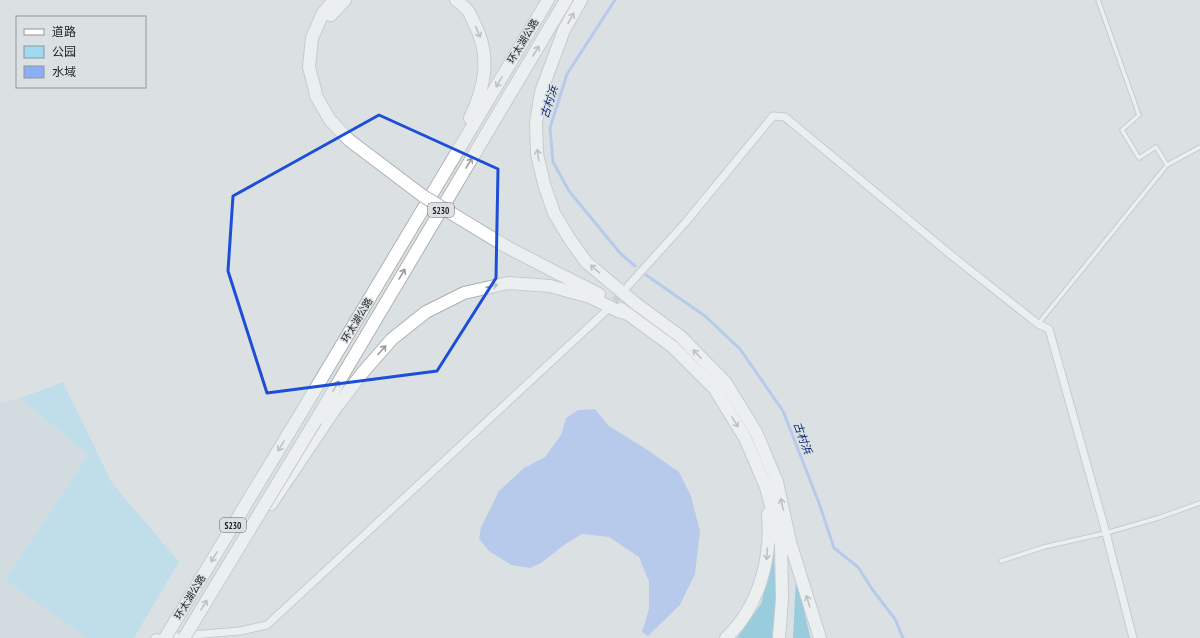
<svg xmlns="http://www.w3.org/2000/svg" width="1200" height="638" font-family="'PT Sans Narrow','Noto Sans SC',sans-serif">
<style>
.built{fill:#c8d6dc}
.green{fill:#a0daf2}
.forest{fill:#4ab1d6}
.water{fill:#8caef4}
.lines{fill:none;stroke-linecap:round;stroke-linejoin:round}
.stream{stroke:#8caef4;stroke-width:3}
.minor-tunnel{stroke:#b6bbbd;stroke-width:7;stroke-dasharray:7 3.5;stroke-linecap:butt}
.service-casing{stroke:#acb1b4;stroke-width:5.5}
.minor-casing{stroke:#acb1b4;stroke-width:9}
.trunk-casing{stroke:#acb1b4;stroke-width:14}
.service{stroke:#fff;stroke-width:3.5}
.minor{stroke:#fff;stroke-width:7}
.trunk{stroke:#fff;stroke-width:12}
.trunk-bridge-casing{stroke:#acb1b4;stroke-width:14;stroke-linecap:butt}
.trunk-bridge{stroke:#fff;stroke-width:12}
.oneway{stroke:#9c9c9d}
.marked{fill:none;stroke:#1d4ed8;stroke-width:3;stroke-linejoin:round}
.labels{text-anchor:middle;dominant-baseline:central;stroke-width:3;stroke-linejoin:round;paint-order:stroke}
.shield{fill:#dbe1e3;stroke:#5a5d5e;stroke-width:1}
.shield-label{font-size:9px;font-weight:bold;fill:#222425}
.street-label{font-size:10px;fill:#222425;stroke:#dbe1e3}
.water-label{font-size:11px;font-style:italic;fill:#041f6d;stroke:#dbe1e3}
</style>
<rect width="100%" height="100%" fill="#dbe1e3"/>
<path class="built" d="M20,398L88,455L5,580L87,638H0V403Z"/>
<path class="green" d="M63,382L112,483L179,562L134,638H87L5,580L88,455L20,398Z"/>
<path class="forest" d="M774,553L776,599L772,638H737L761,604Z
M796,577L810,636L811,638H793Z"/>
<path class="water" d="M595,409L609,426L643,447L679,472L691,496L700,531L695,574L680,605L648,636L642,632L649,609V582L639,557L609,537L582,534L564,545L541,563L530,568L511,565L489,551L479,539L481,527L499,491L524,468L545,457L561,435L566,418L578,410Z"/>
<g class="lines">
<path class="stream" d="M615,0L567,74L550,128L553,162L569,191L620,253L635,266
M646,275L705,316L740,349L783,411L819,503L834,548L858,567L872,589L895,619L903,638"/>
<path class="minor-tunnel" d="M608,309L624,290"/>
<g class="service-casing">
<path id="service" d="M1167,165L1200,147
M1038,324L1167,165L1156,147L1139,158L1122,130L1139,115L1098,0
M1001,561L1044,547L1106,533L1158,518L1200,503"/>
</g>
<g class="minor-casing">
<path id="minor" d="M628,286L685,223L773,116L785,117L951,255L1038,324L1049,329L1106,533L1133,638
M155,638L240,631L267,625L606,311"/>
</g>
<g class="trunk-casing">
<path id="trunk" d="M456,0C460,3 465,7 468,11C471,15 473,20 475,25C491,56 485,87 470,118
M581,0L564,30L541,92L536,123L537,154L544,184L554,213L569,238L586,262L635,303L681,337L725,382L756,432L777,482L790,542L820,638
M331,15L345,0
M315,90L309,67L312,38L323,13L334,0
M557,273L599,294
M621,309L673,347L715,389L745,438L766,487L781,544L782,599L779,638
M301,413L548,0
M316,420L566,0
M271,504L337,406L364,371L392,339L426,312L464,293L508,283L550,286L590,297L618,311L628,314
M726,638C759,607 772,558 768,514"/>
</g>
<use href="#service" class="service"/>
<use href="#minor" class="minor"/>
<use href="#trunk" class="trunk"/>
<g class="trunk-bridge-casing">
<path id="trunk-bridge" d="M315,90L316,96L330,120L349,140L423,196L507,247L557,273
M165,638L301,413
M184,638L316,420"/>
</g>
<use href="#trunk-bridge" class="trunk-bridge"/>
</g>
<defs><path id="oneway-shaft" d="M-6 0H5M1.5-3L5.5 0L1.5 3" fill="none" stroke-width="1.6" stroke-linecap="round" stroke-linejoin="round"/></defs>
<g class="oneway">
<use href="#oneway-shaft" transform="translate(571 18) rotate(-61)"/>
<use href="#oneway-shaft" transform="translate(478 32) rotate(67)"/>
<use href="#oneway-shaft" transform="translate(536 51) rotate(-59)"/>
<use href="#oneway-shaft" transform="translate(499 82) rotate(121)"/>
<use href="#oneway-shaft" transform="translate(538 155) rotate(-98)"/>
<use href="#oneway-shaft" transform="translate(469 163) rotate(-59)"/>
<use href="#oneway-shaft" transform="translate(595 269) rotate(-139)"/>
<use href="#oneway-shaft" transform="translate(402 274) rotate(-59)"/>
<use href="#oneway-shaft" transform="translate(492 286) rotate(-13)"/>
<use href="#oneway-shaft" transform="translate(382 350) rotate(-48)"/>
<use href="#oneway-shaft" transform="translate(697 354) rotate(-134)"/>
<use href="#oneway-shaft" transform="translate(336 386) rotate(-59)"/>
<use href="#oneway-shaft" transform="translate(735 422) rotate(58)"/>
<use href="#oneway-shaft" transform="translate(281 446) rotate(121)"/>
<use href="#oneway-shaft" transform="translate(782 504) rotate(-102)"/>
<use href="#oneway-shaft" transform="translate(767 554) rotate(94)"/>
<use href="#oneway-shaft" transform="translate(214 557) rotate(121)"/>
<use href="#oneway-shaft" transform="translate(808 601) rotate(-107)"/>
<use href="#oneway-shaft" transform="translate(204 605) rotate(-59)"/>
</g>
<path d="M0 0H1200V638H0ZM379,115L498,169L496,278L437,371L267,393L228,271L233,196Z" fill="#dbe1e3" fill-opacity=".55" fill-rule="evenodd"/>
<path class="marked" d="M379,115L498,169L496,278L437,371L267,393L228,271L233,196Z"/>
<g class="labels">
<g class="shield">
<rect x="428" y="203" width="26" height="14" rx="3"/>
<rect x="220" y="518" width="26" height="14" rx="3"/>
</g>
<g class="shield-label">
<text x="441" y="210">S230</text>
<text x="233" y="525">S230</text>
</g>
<g class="street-label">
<text transform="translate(523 41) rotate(-59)">环太湖公路</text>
<text transform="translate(357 320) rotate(-59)">环太湖公路</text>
<text transform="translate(190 597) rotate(-59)">环太湖公路</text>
</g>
<g class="water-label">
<text transform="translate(549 102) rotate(-72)">古村浜</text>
<text transform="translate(803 438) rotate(70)">古村浜</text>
</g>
</g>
<rect x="16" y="16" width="130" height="72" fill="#dbe1e3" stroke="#919597"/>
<rect x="24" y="29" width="20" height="6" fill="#ffffff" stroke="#919597"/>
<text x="52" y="36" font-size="12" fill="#222425">道路</text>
<rect x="24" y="46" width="20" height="12" fill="#a0daf2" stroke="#919597"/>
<text x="52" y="56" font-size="12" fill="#222425">公园</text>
<rect x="24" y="66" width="20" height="12" fill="#8caef4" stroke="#919597"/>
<text x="52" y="76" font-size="12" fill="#222425">水域</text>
</svg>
